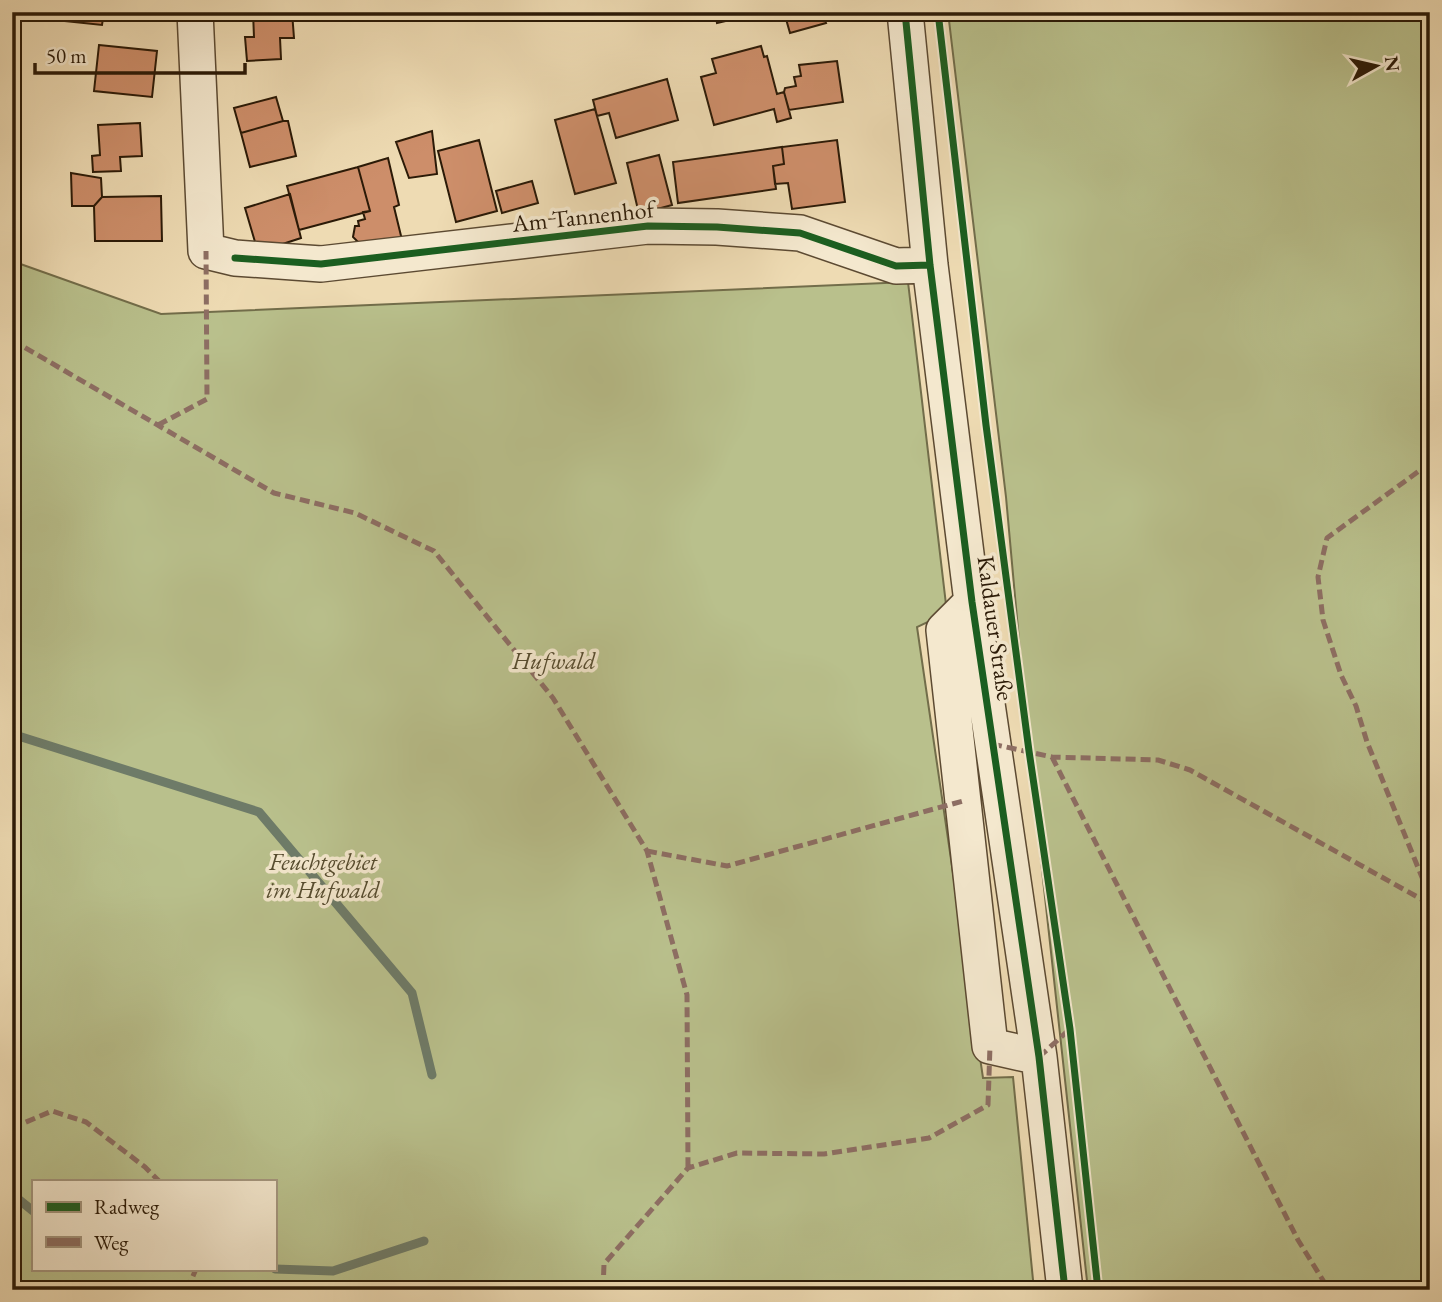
<svg xmlns="http://www.w3.org/2000/svg" width="1442" height="1302" font-family="'EB Garamond',serif">
<style>
.green{fill:#b9c08c;stroke:#726d4a;stroke-width:2;fill-rule:evenodd}
.lines{fill:none;stroke-linecap:round;stroke-linejoin:round}
.stream{stroke:#6e7b68;stroke-width:9}
.building{fill:#cd8e6a;stroke:#2b1a07;stroke-width:2}
.minor-casing{stroke:#5c4a32;stroke-width:38}
.minor{stroke:#f4e8ce;stroke-width:35}
.quiet{stroke:#8d6e63;stroke-width:5;stroke-dasharray:10 5;stroke-linecap:butt}
.cycleway-casing{stroke:#f4e8ce;stroke-width:11}
.cycleway{stroke:#1b5e20;stroke-width:7}
.labels{text-anchor:middle;dominant-baseline:central;stroke-width:7;stroke-linejoin:round;paint-order:stroke}
.street-label{font-size:24px;fill:#2b1a07;stroke:#f4e8ce}
.park-label{font-size:24px;font-style:italic;fill:#564c2f;stroke:#f4e8ce}
</style>
<rect width="100%" height="100%" fill="#eedbb3"/>
<filter id="stains"><feTurbulence type="fractalNoise" baseFrequency=".00286" numOctaves="4"/><feColorMatrix values="0 0 0 0 .2 0 0 0 0 .09 0 0 0 0 .02 0 0 0 .5 -.17"/></filter>
<radialGradient id="worn" r=".72"><stop offset=".6" stop-color="#630" stop-opacity="0"/><stop offset="1" stop-color="#630" stop-opacity=".3"/></radialGradient>
<path class="green" d="M948,12H1430V1290H1088L1029,751L1006,497Z
M12,261L161,314L908,282L947,613L917,627L983,1078L1013,1077L1034,1290H12ZM33,1181H275V1269H33Z"/>
<g class="lines">
<path class="stream" d="M12,734L259,812L412,993L432,1075
M12,1194L33,1211
M275,1269L333,1271L424,1241"/>
</g>
<path class="building" d="M57,12H104L102,25L56,20Z
M253,12H292L294,38H280L281,59L247,61L245,37H254Z
M676,12H710L678,20Z
M715,12H756V14L717,23Z
M784,12H843V13L824,18L826,23L790,33Z
M99,45L157,51L152,97L94,91Z
M761,46L764,57L767,56L777,94L784,92L791,118L777,122L774,109L714,125L701,77L716,73L712,59Z
M837,61L843,102L789,110L784,92L785,88L796,86L794,77L801,76L799,65Z
M667,79L678,120L616,138L609,113L597,116L593,100Z
M276,97L283,121L241,133L234,108Z
M595,109L616,183L575,194L555,120Z
M283,121H288L296,156L250,167L241,133Z
M140,123L142,156L120,157L121,171L93,172L92,156L100,155L98,125Z
M432,131L437,174L409,178L396,142Z
M479,140L497,211L456,222L438,151Z
M837,140L845,202L792,209L788,183L775,184L773,166L784,164L782,147Z
M782,147L784,164L773,166L776,189L678,203L673,162Z
M659,155L672,205L639,214L627,163Z
M388,158L399,205L394,207L402,240L361,245L353,237L355,226H359L358,221L365,219L363,212L370,211L358,167Z
M358,167L370,211L299,230L287,186Z
M71,173L101,178L102,197L94,206H72Z
M532,181L538,203L502,213L496,191Z
M290,194L301,238L258,252L245,208Z
M161,196L162,241H95L94,206L102,197Z"/>
<g class="lines">
<g class="minor-casing">
<path id="minor" d="M195,12L206,251L235,258L321,264L648,226L717,227L800,233L896,266L930,265
M905,12L930,265L972,602L1039,1057L1065,1290
M972,602L944,630L990,1046L1039,1057"/>
</g>
<use href="#minor" class="minor"/>
<path class="quiet" d="M12,340L274,493L355,513L434,551L553,698L647,851L687,995L688,1168
M158,425L207,399L206,251
M1430,463L1327,538L1318,577L1323,620L1341,675L1356,706L1367,742L1430,897
M992,744L1052,757L1158,760L1190,770L1430,904
M1052,757L1298,1240L1329,1290
M647,851L727,866L963,801
M1039,1057L1070,1029
M12,1128L52,1111L86,1122L145,1167L159,1181
M187,1290L196,1269
M603,1290L604,1264L688,1168L737,1153L824,1154L929,1138L988,1105L990,1046"/>
<g class="cycleway-casing">
<path id="cycleway" d="M905,12L930,265L972,602L1039,1057L1065,1290
M938,12L986,425L1029,751L1070,1029L1098,1290
M235,258L321,264L648,226L717,227L800,233L896,266L930,265"/>
</g>
<use href="#cycleway" class="cycleway"/>
</g>
<g class="labels">
<g class="street-label">
<text transform="translate(583 216) rotate(-6)">Am Tannenhof</text>
<text transform="translate(996 628) rotate(82)">Kaldauer Straße</text>
</g>
<g class="park-label">
<text x="554" y="660">Hufwald</text>
<text x="323" y="861">Feuchtgebiet<tspan x="323" dy="28">im Hufwald</tspan></text>
</g>
</g>
<rect width="1442" height="1302" fill="none" stroke="#eedbb3" stroke-width="42"/>
<rect x="14" y="14" width="1414" height="1274" fill="none" stroke="#2b1a07" stroke-width="3.5"/>
<rect x="21" y="21" width="1400" height="1260" fill="none" stroke="#2b1a07" stroke-width="2"/>
<rect x="32" y="1180" width="245" height="91" fill="#f4e8ce" stroke="#a4967e" stroke-width="2"/>
<rect x="46" y="1202" width="35" height="10" fill="#1b5e20" stroke="#a4967e" stroke-width="2"/>
<text x="94" y="1214" font-size="21" fill="#2b1a07">Radweg</text>
<rect x="46" y="1237" width="35" height="10" fill="#8d6e63" stroke="#a4967e" stroke-width="2"/>
<text x="94" y="1250" font-size="21" fill="#2b1a07">Weg</text>
<g transform="translate(1376 66) rotate(82)" stroke="#f4e8ce" stroke-width="5" paint-order="stroke">
<path d="M0-5L12 26L0 18L-12 26Z" fill="#2b1a07"/>
<text y="-10" font-size="19" font-weight="bold" text-anchor="middle" fill="#2b1a07">N</text>
</g>
<path d="M35 63v10h210v-10" fill="none" stroke="#2b1a07" stroke-width="3.5"/>
<text x="46" y="63" font-size="21" fill="#2b1a07" stroke="#f4e8ce" stroke-width="5" paint-order="stroke">50 m</text>
<rect width="100%" height="100%" filter="url(#stains)"/>
<rect width="100%" height="100%" fill="url(#worn)"/>
</svg>
